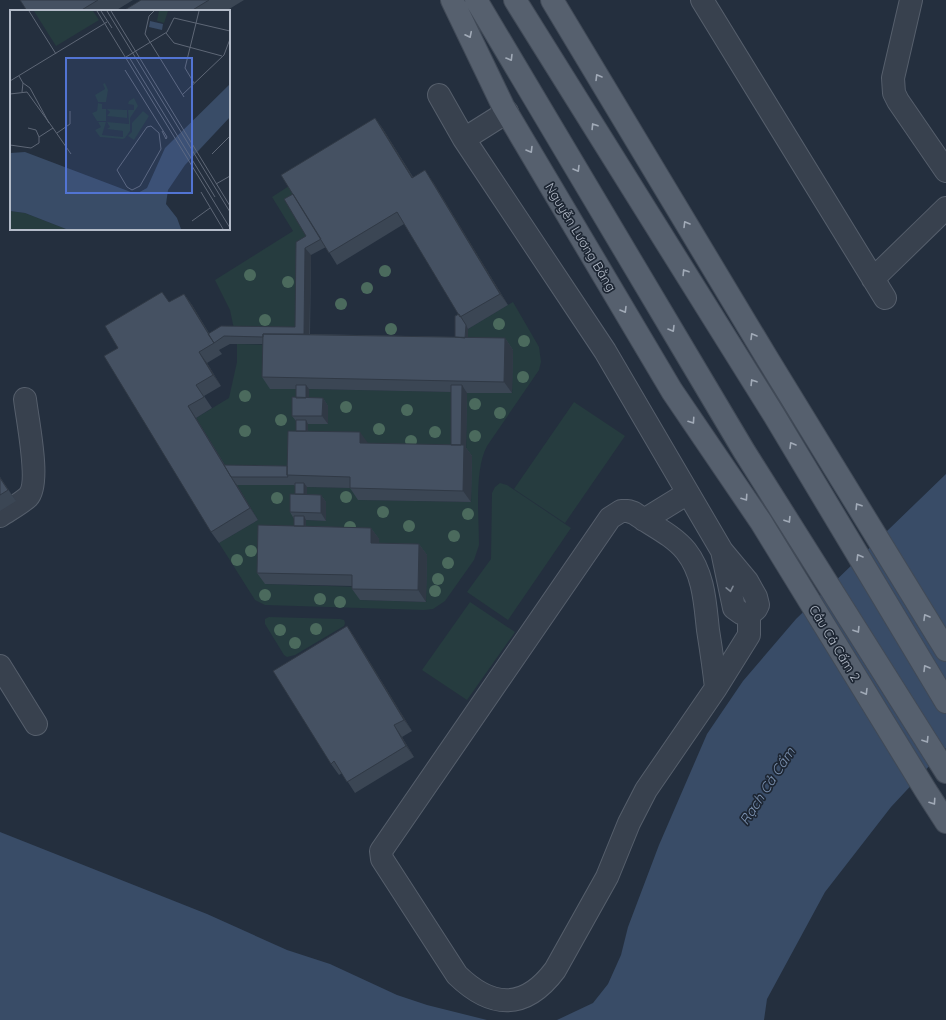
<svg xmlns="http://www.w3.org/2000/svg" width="946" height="1020" font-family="Quicksand,sans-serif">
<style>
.green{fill:#263c3f}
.water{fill:#394c67}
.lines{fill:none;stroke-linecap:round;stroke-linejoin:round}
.minor-casing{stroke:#565f6c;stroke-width:24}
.major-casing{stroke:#414a57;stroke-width:24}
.minor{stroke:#38414e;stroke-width:22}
.major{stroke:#56606e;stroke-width:22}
.tree{fill:#4b6a5d}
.wall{fill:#3b4654;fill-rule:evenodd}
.shaded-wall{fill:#303945}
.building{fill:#455162;stroke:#303945}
.oneway{stroke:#a1aab7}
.oneway2{stroke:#7c8592}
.labels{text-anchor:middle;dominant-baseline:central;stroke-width:3.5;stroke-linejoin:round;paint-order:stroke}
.street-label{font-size:13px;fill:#b4bcc9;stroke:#1d2633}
.water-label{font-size:14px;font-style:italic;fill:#7c92b1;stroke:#1d2633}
.inset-road{fill:none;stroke:#5e6776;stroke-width:1}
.view{fill:#5274d3;fill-opacity:0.15;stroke:#5274d3;stroke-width:2}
.inset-edge{fill:none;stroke:#b4bcc9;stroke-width:2}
</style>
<rect width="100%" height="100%" fill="#242f3e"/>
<path class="green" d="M289,186L298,201L311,243L300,335L235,334L230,310L215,280L293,231L272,197Z
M513,302L539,347L541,362L539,370L487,446C474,470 479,517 479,545L474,560L445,601L433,609L424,610L265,605L255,600L219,543L258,520L237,485H295V487H297L295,520H297V537H266L265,584L360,587V600L426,602L427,555L379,554V539L306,537V520L326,521V503L307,502V487L358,488L359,500L471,502L472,457L466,456L467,393H512L513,350L468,349V329Z
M237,344L271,345L299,389L295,474L230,473L196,418L229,398L237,362Z
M309,389L456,392V456L308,442V424H328V406H309Z
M574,402L625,436L565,523L514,489Z
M500,483L507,485L571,528L508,620L467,592L491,559L492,493L495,487Z
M470,602L515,632L467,700L422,670Z
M269,617L340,619L344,620L345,623L344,626L295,655L287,657L284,655L265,624V619Z"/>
<path class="water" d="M946,474V748L891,807L825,892L767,999L764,1020H557L593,1003L608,984L621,955L628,927L659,845L707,734L743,681L796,619Z
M0,832L207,914L287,950L330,964L397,995L427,1005L487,1020H0Z"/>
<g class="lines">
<g class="minor-casing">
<path id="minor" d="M702,0L885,298
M911,0L893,78L894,93L898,101L946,171
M439,95L464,139L605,351L722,551L747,581L756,597L758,605L756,609L749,615L741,613L734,608L722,551
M464,139L507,112
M873,279L946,208
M621,511H628L634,513C651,525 673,535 686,551C704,574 705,603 708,630C711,649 714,669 716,688L646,790L629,823L607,877L555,970C525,1010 492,1009 457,975L382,859L381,851L610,518Z
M0,516C9,510 20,504 28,497C41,484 27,418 25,399
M644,520L688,493
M0,666L36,724
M716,688L749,635V615"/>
</g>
<g class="major-casing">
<path id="major" d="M452,0L503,106L672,391L761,522L926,791L946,822
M476,0L744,451L946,772
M515,0L774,415L946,702
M552,0L767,358L946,650"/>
</g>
<use href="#minor" class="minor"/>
<use href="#major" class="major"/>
</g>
<g class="tree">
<circle cx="385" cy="271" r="6"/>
<circle cx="250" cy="275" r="6"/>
<circle cx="288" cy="282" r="6"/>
<circle cx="367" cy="288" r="6"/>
<circle cx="341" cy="304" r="6"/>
<circle cx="265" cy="320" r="6"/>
<circle cx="499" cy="324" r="6"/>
<circle cx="391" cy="329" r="6"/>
<circle cx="524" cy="341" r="6"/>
<circle cx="523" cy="377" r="6"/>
<circle cx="245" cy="396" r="6"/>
<circle cx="475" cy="404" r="6"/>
<circle cx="346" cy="407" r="6"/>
<circle cx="407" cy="410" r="6"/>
<circle cx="500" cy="413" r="6"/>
<circle cx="281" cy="420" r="6"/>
<circle cx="379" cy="429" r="6"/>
<circle cx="245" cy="431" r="6"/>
<circle cx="435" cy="432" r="6"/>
<circle cx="475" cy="436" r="6"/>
<circle cx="411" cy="441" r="6"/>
<circle cx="346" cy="497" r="6"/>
<circle cx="277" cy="498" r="6"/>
<circle cx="383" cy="512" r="6"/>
<circle cx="468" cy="514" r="6"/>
<circle cx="409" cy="526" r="6"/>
<circle cx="350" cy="527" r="6"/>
<circle cx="454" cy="536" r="6"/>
<circle cx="251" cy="551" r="6"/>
<circle cx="237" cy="560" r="6"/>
<circle cx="448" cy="563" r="6"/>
<circle cx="438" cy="579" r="6"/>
<circle cx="435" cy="591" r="6"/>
<circle cx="265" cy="595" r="6"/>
<circle cx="320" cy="599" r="6"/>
<circle cx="340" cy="602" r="6"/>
<circle cx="316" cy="629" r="6"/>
<circle cx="280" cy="630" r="6"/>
<circle cx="295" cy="643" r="6"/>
</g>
<path class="wall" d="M20,0H133L115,11H27Z
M141,0H244L226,11H123Z
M375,118L383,129L413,177L433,182L508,305L468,329V338H505L513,350L512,393H467L466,448L472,456L471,502L358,500L350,488L307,487V494L321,495L326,502V521L306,520V526L371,528L379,539V543L419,544L427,555L426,602L360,600L352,589V586L265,584L257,573L294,526V519L290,512L295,494V486L294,485H237L258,520L219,543L211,532L170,302L184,294L192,305L209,333L295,327L306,236L293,194ZM404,224L459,314L455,337L310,334L311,255L326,247L337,265ZM230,344H263L262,377L270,389H296V398L292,416L296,421V431L287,466L225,465L196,418L212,408L204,396L221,386L207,363L222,354L219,350ZM309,389L451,392V445L368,443L308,431V424H328V406L323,398H309Z
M0,477L16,501L0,511Z
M347,626L355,638L412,731L402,737L414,757L355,793L342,773L339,775L331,764Z"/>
<path class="shaded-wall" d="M375,118L383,129L420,189L412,178Z
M425,170L433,182L508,305L500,294Z
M305,248L311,255L309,345L304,338Z
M184,294L192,305L214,342V343L222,354L214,343Z
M466,325L468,329V349L465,345Z
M505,338L513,350L512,393L504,382Z
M199,352L207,363L221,386L213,375Z
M306,385L309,389V406L306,402Z
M462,385L467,393L466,448L472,456L471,502L463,491L460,448Z
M323,398L328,406V424L322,416Z
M188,406L196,418L232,477H231L237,485L258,520L250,508Z
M306,420L308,424V442L306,438Z
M360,432L368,443H360Z
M0,477L16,501L0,478Z
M304,483L307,487V502L304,498Z
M321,495L326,502V521L321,513Z
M304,516L306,520V537L303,533Z
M371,528L379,539V554L371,543Z
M419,544L427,555L426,602L418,590Z
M347,626L355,638L412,731L404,720Z
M394,725L402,737L414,757L406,746Z"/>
<path class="building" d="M20,0H98L80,11H27Z
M141,0H209L191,11H123Z
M375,118L412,178L425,170L500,294L460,317L397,212L329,253L281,175Z
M293,194L321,239L305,248L304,334H263V337L224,336L214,343L208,334L221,326L295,327L296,242L306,236L284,199Z
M162,292L169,302L184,294L214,343L199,352L213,375L196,385L204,397L188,406L250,508L211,532L104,356L118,348L105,326Z
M459,314L466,325L465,338L455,337V316Z
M263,334L505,338L504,382L262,377Z
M296,385H306V398H296Z
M451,385H462L461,445H451Z
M292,397L323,398L322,416H292Z
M296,420H306V431H296Z
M288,431L360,432V443L464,445L463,491L350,488V477L287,475Z
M224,465L287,466V475L288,477H231Z
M0,478L8,490L0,495Z
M295,483H304V494H295Z
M290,494L321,495V513L290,512Z
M294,516H304V526H294Z
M258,525L371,528V543L419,544L418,590L352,589V575L257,573Z
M347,626L404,720L394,725L406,746L347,782L334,761L331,764L273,671Z"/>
<defs><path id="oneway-chevron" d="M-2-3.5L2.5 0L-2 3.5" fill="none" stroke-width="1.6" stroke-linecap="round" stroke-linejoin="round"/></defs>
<g class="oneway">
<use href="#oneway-chevron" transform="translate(469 35) rotate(64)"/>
<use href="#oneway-chevron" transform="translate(510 58) rotate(59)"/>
<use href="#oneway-chevron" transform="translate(598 77) rotate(-121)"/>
<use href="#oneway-chevron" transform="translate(594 126) rotate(-122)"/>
<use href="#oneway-chevron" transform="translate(530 150) rotate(59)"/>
<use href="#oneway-chevron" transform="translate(577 169) rotate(59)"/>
<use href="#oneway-chevron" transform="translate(686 224) rotate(-121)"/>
<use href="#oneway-chevron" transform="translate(685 272) rotate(-122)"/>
<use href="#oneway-chevron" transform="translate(624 310) rotate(59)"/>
<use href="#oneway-chevron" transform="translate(672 329) rotate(59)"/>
<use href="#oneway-chevron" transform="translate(753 336) rotate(-121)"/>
<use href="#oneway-chevron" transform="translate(753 382) rotate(-122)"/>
<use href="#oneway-chevron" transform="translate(692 421) rotate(56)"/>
<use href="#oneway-chevron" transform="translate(792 445) rotate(-121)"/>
<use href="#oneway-chevron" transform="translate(745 498) rotate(56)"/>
<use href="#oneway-chevron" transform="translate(858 506) rotate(-122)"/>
<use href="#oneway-chevron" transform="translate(788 520) rotate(58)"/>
<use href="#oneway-chevron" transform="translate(859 557) rotate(-121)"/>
<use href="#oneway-chevron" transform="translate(926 617) rotate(-120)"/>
<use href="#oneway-chevron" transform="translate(857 630) rotate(58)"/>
<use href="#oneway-chevron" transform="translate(926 668) rotate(-121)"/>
<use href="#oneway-chevron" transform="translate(865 692) rotate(59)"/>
<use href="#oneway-chevron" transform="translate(926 740) rotate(58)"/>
<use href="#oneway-chevron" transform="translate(933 802) rotate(56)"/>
</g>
<use class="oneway2" href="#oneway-chevron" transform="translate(730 589) rotate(78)"/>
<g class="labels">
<g class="street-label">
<text transform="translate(581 237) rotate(59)">Nguyễn Lương Bằng</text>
<text transform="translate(835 643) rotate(59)">Cầu Cả Cấm 2</text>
</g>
<g class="water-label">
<text transform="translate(767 786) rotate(-57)">Rạch Cả Cấm</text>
</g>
</g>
<g transform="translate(10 10)">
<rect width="220" height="220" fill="#242f3e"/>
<path d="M24,1H83L89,10L46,36ZM149,1H158L154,13L147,11ZM95,73L98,80L96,92H88L85,85L95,79L93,74ZM124,88L128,96L120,108V121L115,128L113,129L90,127L85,120L91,117L88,112H96L92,125L113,127V121L97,119L100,117L97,112L119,114L118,100H124V95L118,94L119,91ZM88,93L92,94V99H96V111H87L82,103L87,101ZM97,99L117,100V108L97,106L100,102ZM133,101L139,106L124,130L118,126L122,122V113ZM0,201L15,203L56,219H0Z" fill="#263c3f"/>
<path d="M140,11L153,14L152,20L139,17ZM220,74V107L175,155L158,180L156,194L167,208L171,219H56L15,203L0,201V143L15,142L126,184L137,178L155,138Z" fill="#394c67"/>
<path class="inset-road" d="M19,1L46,44M87,1L220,218M91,1L102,18M97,1L220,202M101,1L220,196M144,1L139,6L135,24L174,87M156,23L164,33L212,46M116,47L157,22L164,8L220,21M119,47L205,187M115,60L157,127L156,129L152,121M9,66L13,73L12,82M0,71L97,12M13,73L20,78L39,113M184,73L175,58L189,1M0,84L17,82L43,118L29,127V133L21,138L0,135M172,85L214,45L220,29M141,116L149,123L151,139L130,176L122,180L117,177L107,160L137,117ZM18,118L26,120L29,127M43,118L61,144M47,123L60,114V101M202,144L220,126M206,174L220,166M191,182L213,219M182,211L200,198"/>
<path class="view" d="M56,48H182V183H56Z"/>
<rect width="220" height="220" class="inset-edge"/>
</g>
</svg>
